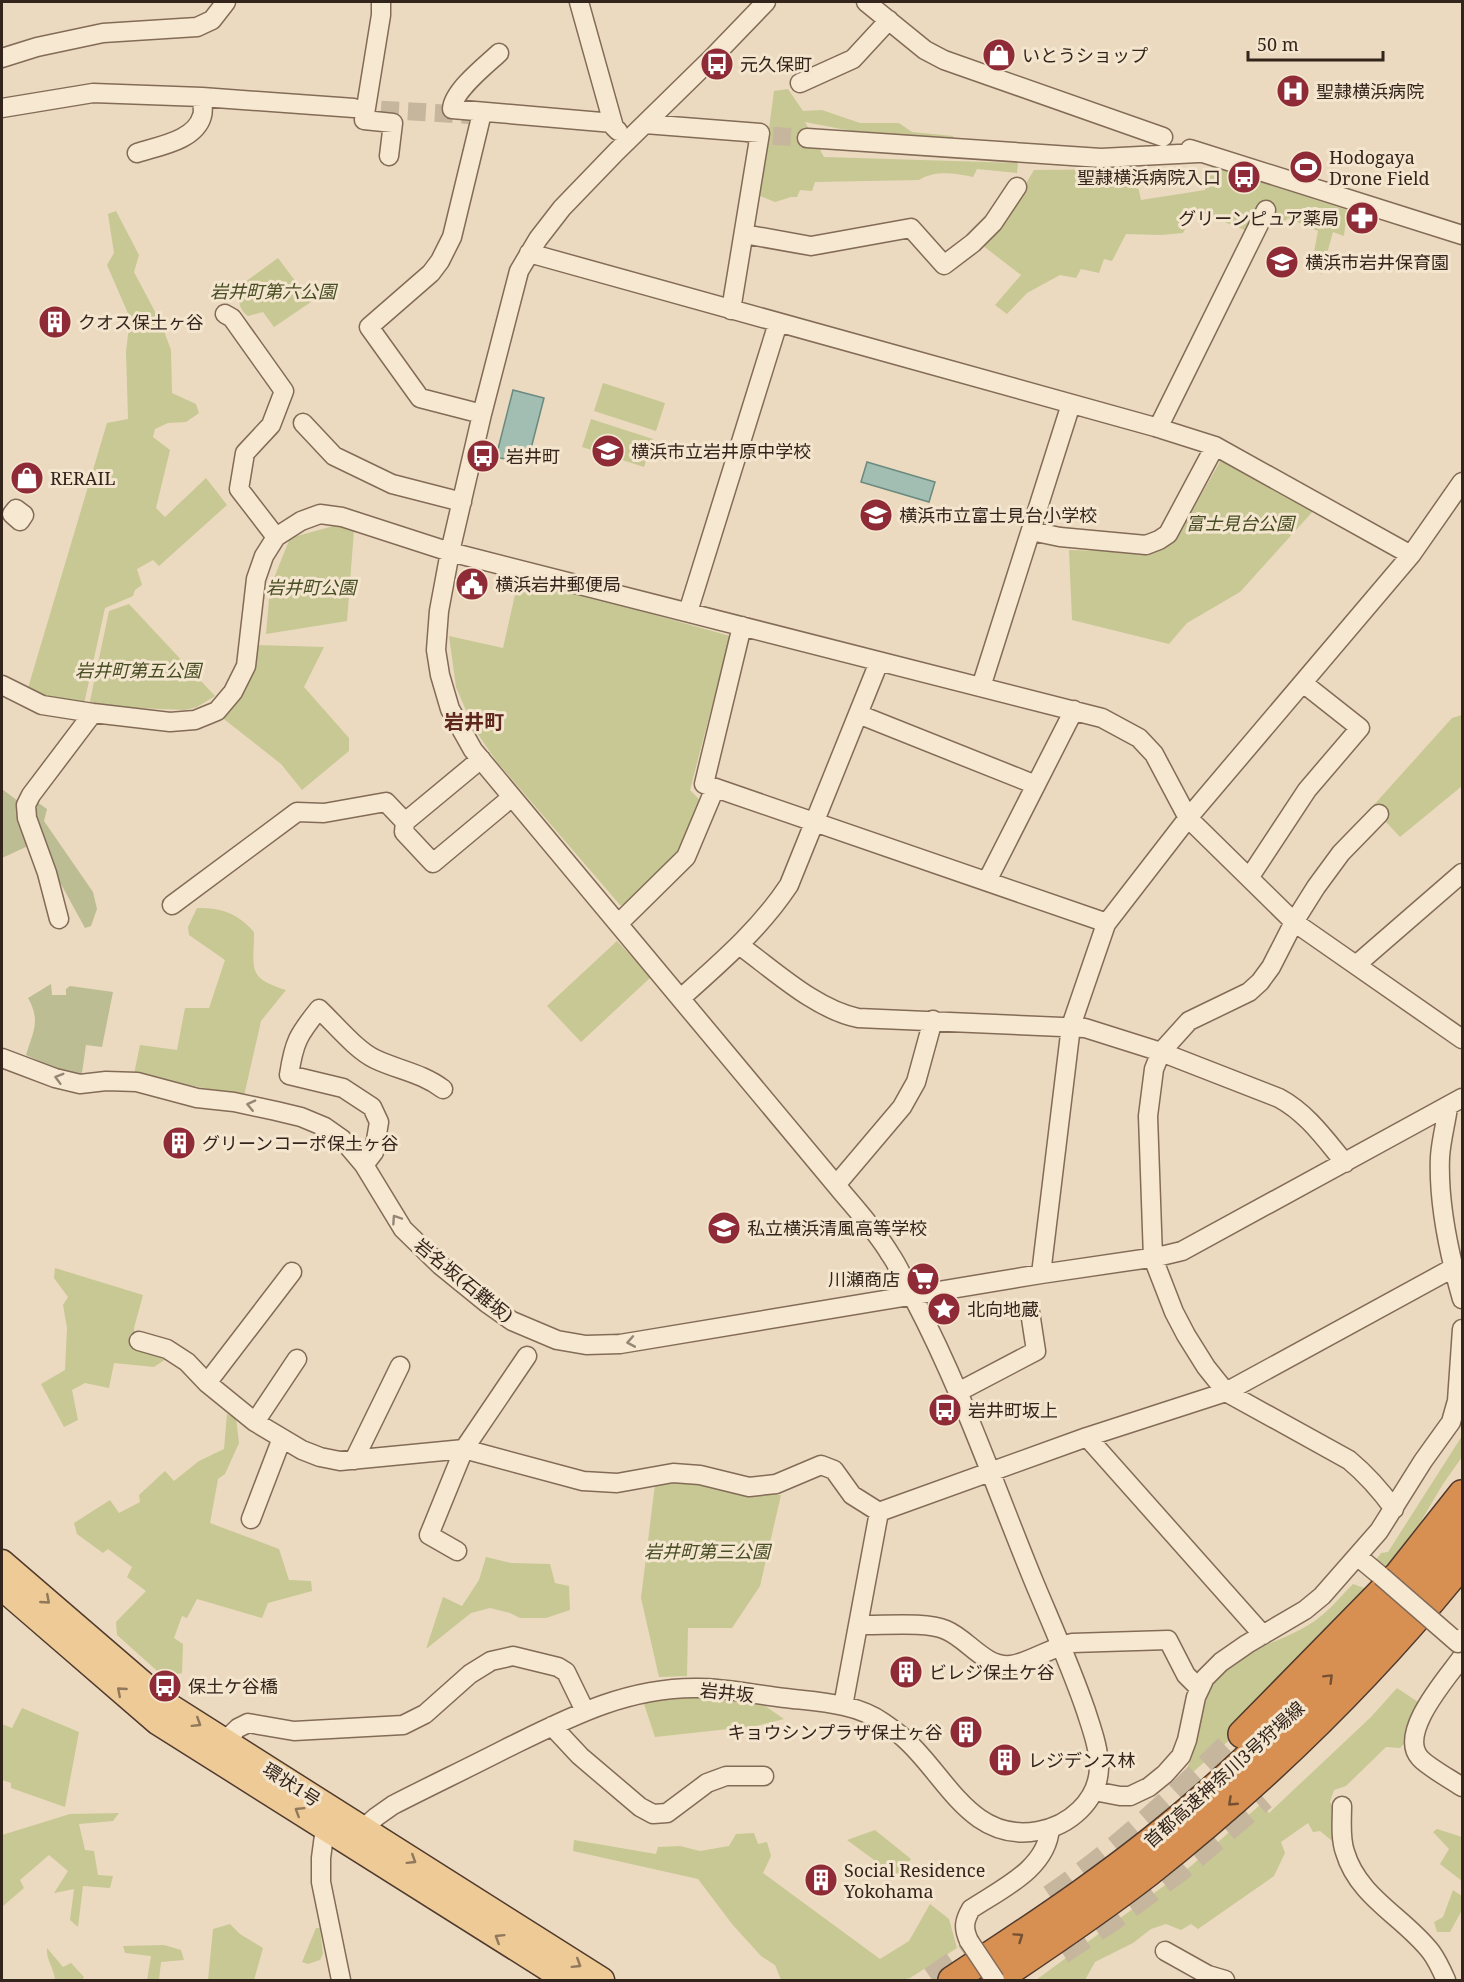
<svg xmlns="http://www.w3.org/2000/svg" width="1464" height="1982" font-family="'Noto Serif','Noto Sans JP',serif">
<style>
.green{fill:#c7c894}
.cemetery{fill:#bcbd93}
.water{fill:#a2bdb2;stroke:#6a8a7f;stroke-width:1.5}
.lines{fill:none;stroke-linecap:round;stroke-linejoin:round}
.minor-tunnel{stroke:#c6b69e;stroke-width:18;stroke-dasharray:18 9;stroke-linecap:butt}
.highway-tunnel{stroke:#c6b69e;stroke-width:27;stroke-dasharray:27 14;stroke-linecap:butt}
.minor-casing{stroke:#836b58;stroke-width:21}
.major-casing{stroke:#503a2d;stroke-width:27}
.highway-casing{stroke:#503a2d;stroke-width:30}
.minor{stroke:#f7e8d1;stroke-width:18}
.major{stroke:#eeca97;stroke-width:24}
.highway{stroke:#d89052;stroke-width:27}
.minor-bridge-casing{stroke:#836b58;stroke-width:21;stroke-linecap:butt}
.minor-bridge{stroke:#f7e8d1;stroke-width:18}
.oneway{stroke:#958676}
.oneway2{stroke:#90785a}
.oneway3{stroke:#755032}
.labels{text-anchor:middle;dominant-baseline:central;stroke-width:6;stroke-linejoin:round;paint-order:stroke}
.poi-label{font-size:18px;fill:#33251c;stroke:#f3e5ce;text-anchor:start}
.park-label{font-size:18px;font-style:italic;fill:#484e24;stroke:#f3e5ce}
.street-label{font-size:18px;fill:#33251c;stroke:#f3e5ce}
.neighbourhood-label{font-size:20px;font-weight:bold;fill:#5d251d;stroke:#f3e5ce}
</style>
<rect width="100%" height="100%" fill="#ebdabf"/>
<path class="green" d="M788,89L803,111L822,110L860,123H899L912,132L953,136L955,142L883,137L805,122L824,157L1018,163L1017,173L977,169L973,177C955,173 935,170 919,180L815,182L812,191L800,190L797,197H791L775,202L760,196L774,91Z
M1212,166L1347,210L1344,236L1333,232L1321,275L1314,252L1318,231L1288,218L1283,223L1259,211L1247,231L1195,210L1183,233L1161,235L1126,234L1112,261L1104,259L1099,273L1081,269L1076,278L1060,275L1027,293L1007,314L995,305L1021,275L982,245L1001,225L1034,170L1134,169L1141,200L1205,190Z
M116,211L139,255L134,272L161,323L171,350L172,393L196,404L199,413L186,422L168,423L155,429L153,437L170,450L156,508L165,517L206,478L227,505L159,566L153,560L137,569L142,585L135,590L133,596L105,608L84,704L49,697L28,688L107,423L128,419L126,352L130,318L107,265L114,253L108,214Z
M278,258L311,302L274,327L263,312L248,316C237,308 240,299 238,287Z
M603,383L665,403L656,431L594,411Z
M591,419L653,439L644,467L582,447Z
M1222,458L1314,510L1240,592L1187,623L1169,644L1072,620L1069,550L1154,553L1175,541Z
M337,525L354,530L347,621L266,634L270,588L290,538Z
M519,577L730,636L690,790L703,803L681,853L628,906L620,905L497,762L473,727L456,687L449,636L503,648Z
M129,604L215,696L197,707L185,710L89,706L109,611Z
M258,645L324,647L304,687L349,738V751L302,790L281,764L220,716L242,694L255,671Z
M1462,715V786L1400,837L1372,807L1452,718Z
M197,908C222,908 237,913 254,932C254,969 246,978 286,990L261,1021L244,1096L134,1074L140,1045L177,1050L185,1008H209L225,960L189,935L188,927Z
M617,941L651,977L581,1042L547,1006Z
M55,1268L143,1295L134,1328L136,1350L166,1359L154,1367L114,1363L109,1388L85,1383L72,1390L78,1420L64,1427L41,1384L65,1370L67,1328L63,1305L68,1297L54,1278Z
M227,1414L236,1418L239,1443L225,1474L218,1479L210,1523L279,1549L289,1580L311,1581L312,1591L268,1603L262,1618L197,1599L187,1618L182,1616L174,1638L183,1644L182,1673L164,1677L117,1635L116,1622L146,1591L127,1577L132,1567L108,1549L103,1553L77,1534L74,1523L110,1500L119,1513L140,1502L139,1495L165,1471L174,1481L199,1461L224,1449Z
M1462,1436V1457L1443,1484L1417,1528L1387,1568L1375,1561L1381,1553L1388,1552Z
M683,1479L718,1487L741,1495H781L760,1586L732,1628H688L687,1676L659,1677L641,1598L655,1484Z
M486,1557L511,1563L550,1564L555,1583L569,1586L570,1610L546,1618H520L510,1613L490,1608L471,1613L426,1649L443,1597L462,1606L479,1580Z
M1353,1584L1367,1589L1229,1729L1234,1736L1192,1773L1187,1768C1201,1744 1194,1712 1208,1688C1228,1651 1285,1643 1316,1620C1330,1610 1341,1596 1353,1584Z
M1397,1688L1421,1704L1410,1738L1400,1748L1386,1747L1346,1786L1334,1790L1330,1802L1336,1811L1337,1845L1320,1831L1313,1832L1308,1823L1281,1842L1285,1853L1274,1876L1198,1929L1191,1924L1181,1930L1166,1924L1151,1929L1133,1943L1095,1962L1085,1980H1036L1191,1866L1261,1804L1269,1813L1371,1717Z
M697,1697L765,1706L784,1719L756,1726L655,1737L643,1701Z
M22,1708L79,1732L65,1807L11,1788V1783L2,1780V1724L12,1728Z
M119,1813L113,1821L79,1824L85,1850L94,1851L98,1875L113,1876L110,1888L83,1886L78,1927L70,1920L74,1889L54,1893L68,1871L49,1855L20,1880L24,1888L2,1907V1835L70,1814Z
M1437,1829L1462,1837V1881L1440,1864L1449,1849L1433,1832Z
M875,1830L911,1859L900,1873L893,1874L847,1840Z
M754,1833L758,1844L767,1842L771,1856L763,1873L880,1959L909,1941L930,1904L949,1919L957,1948L910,1978L902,1980H781L775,1965L761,1956L732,1924L698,1879L573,1851L574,1840L656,1854L658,1847L680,1846L700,1851L729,1846L736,1834Z
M1453,1890L1462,1896V1910L1450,1932H1437L1434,1922L1443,1917Z
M230,1924L240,1934L263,1948L254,1980H208L213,1929Z
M316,1928H320L323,1954L320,1960L308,1964L302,1962Z
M164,1945L181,1950L184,1960L161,1962L159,1980H147L151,1956L125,1953L123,1946Z
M47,1948L63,1967L71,1963L84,1977L82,1980H55C54,1968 46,1960 47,1948Z"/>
<path class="cemetery" d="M2,789L22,804L28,846L2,858Z
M34,800L47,809L44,821L93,892L97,909L91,926L85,928L39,844L35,833Z
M51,984L52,995H66V989L70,986L113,992L102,1047L86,1045L81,1080L26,1055C33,1032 41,1021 28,998Z"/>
<path class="water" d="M513,390L544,398L527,464L496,457Z
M867,462L935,482L929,502L861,482Z"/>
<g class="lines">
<path class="minor-tunnel" d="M354,108L470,115
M746,134L807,138"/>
<path class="highway-tunnel" d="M1051,1898C1121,1850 1181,1793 1242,1734
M1061,1951L1110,1919L1181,1867L1263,1797
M932,1980L970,1954"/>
<g class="minor-casing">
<path id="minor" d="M381,2V15L364,120L393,123L389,156
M579,2L614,127L618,131
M866,2L925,50L944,60L1163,137
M499,53C485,66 453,91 452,109L613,123
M2,58L37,47L103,33L197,27L212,20L226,2
M800,83L853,59L889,20
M2,108L93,93L202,97L354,108
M645,124L760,133L731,310
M807,138L1101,158L1198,153
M1190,149L1462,235
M137,153C158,146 195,141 202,116C204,111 202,103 202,97
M744,234L811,246L911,228L944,265L973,243L993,223L1017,187
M529,253L1155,427L1215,446L1411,555
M225,314L232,318L284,391L271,425L245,453L239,489L276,537
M482,414L420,398L369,327L431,273L440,261L452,237L482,113
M303,423L334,456L392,484L462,502
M1158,428L1266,210
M16,509L24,515L20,521L12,514Z
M1031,531L1060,537L1146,545L1159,540L1168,534L1215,446
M688,612L778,323
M742,626L704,784L1107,923
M2,685L42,705L93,713L170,722L195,720L217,711L233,692L246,666L256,579L264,556L276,537L301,521L320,514L342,517L450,552L1102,718L1139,738L1154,754L1188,818L1294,922L1462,1039
M981,687L1071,404
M858,714L1036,785
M1379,814L1341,853L1316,887L1294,922L1271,967L1260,982L1249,992L1189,1021L1161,1052L1154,1069L1148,1116L1153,1258L1174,1312L1186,1335L1206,1367L1226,1392L1349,1460C1367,1475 1381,1491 1394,1509
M405,822L404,832L433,863L512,797
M1249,878L1307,790L1360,728L1303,683
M987,881L1074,710
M172,905L297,812L324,813L386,802L405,822L481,759
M59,919L47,873L27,818L26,805L31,795L93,713
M619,923L686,857L715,788
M739,945C775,971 815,1009 858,1018L1085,1028L1161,1052L1279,1098C1307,1113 1325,1139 1345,1163
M1356,965L1462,873
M681,998C720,963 760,929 789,885L879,662
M2,1058L55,1078L80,1084L106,1081L137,1082L197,1098L234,1102L276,1111L301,1117L325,1127L342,1139L364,1165L403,1229L440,1265L488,1304L512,1321L557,1340L586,1345L620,1344L1041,1274L1157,1257L1182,1251L1462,1098
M1448,1107C1446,1123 1441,1140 1440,1157C1438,1204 1449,1254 1462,1299
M364,1165L374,1152L379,1122L372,1107L343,1088L289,1075C294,1042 298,1035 319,1009C335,1024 356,1050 375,1059C398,1070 422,1073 443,1089
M836,1185L902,1107L916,1082L933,1020
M1041,1274L1071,1026L1106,924L1188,818L1411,555L1462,482
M139,1341L167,1349L187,1362L207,1383L255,1422L302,1450L320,1457L340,1461L464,1449L583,1481L617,1483L673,1473L700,1475L749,1487L776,1484L821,1465L834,1470L852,1495L879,1512L1087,1437L1226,1392L1453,1268
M207,1383L292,1272
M958,1392L1036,1351L1030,1312
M255,1422L297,1359
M1087,1437L1263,1635
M354,1460L400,1366
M251,1519L282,1438
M457,1551L429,1535L464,1449L527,1356
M1357,1556L1381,1576
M858,1625C882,1626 925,1621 946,1630C968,1639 985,1668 1011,1665C1028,1663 1052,1647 1072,1643L1168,1640L1186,1675L1200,1689
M1462,1657C1448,1677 1397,1733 1420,1758C1428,1767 1452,1780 1462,1787
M843,1706L879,1512
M552,1726L580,1756L640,1807L653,1814L667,1813L707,1783L726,1776H764
M217,1748L238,1728L248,1723L294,1731L403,1725L425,1714L470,1674L491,1661L513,1656L558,1667L566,1672L585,1711
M1094,1791L1120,1796H1130L1149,1787L1165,1774L1181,1756L1187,1740L1196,1697L1205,1678L1221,1662L1247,1644L1305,1610L1322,1596L1379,1531L1423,1461L1451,1422L1457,1401L1462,1329
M1342,1806C1342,1820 1340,1838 1345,1852C1358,1897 1404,1917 1431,1952C1437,1960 1442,1971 1446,1980
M325,1828L321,1858V1882L341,1980
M356,1835L376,1817L393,1805C430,1786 468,1768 505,1749C568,1718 626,1687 698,1688C727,1688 757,1695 785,1698C818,1702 856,1703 884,1723C891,1728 900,1734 907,1741C947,1778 972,1843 1038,1831C1069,1826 1098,1801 1099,1768C1099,1748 1092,1730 1086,1711C1071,1667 1052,1625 1034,1582C995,1487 962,1390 914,1299C906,1285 900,1268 890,1254C875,1229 854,1207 836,1185L473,750L450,709L440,675L436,650L439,611L450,552L482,414L519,271L538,239L562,208L616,152L712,58L766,2
M969,1941C963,1928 964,1921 971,1909C1001,1889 1047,1869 1050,1828
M1165,1951L1208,1975L1225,1980"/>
</g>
<g class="major-casing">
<path id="major" d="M2,1562L168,1705L602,1980
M2,1588L157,1722L566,1980"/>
</g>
<g class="highway-casing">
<path id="highway" d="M1242,1734L1398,1575L1462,1494
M952,1980C1040,1923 1127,1865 1206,1795C1299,1713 1381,1623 1462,1530
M996,1980C1047,1946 1099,1911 1148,1873C1263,1782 1370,1678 1462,1564"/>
</g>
<use href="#minor" class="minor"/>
<use href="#major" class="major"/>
<use href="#highway" class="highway"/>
<g class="minor-bridge-casing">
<path id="minor-bridge" d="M1381,1576L1458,1643L1462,1638
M969,1941L995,1980"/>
</g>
<use href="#minor-bridge" class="minor-bridge"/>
</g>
<defs><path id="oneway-chevron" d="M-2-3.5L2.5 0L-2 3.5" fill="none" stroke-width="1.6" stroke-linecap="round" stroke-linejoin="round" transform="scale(1.5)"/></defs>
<g class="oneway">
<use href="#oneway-chevron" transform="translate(59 1078) rotate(-164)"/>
<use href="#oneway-chevron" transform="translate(251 1105) rotate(-167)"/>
<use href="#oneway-chevron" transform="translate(396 1219) rotate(-124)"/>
<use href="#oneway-chevron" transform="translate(631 1342) rotate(170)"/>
</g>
<g class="oneway2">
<use href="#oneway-chevron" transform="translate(46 1600) rotate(41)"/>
<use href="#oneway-chevron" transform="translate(121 1691) rotate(-139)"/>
<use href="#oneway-chevron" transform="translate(197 1723) rotate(32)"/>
<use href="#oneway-chevron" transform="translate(299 1811) rotate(-148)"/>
<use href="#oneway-chevron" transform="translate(412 1860) rotate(32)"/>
<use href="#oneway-chevron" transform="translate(499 1938) rotate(-148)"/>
<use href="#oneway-chevron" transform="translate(577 1964) rotate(32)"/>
</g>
<g class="oneway3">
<use href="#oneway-chevron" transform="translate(1329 1678) rotate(-45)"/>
<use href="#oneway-chevron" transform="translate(1232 1802) rotate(137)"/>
<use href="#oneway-chevron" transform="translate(1019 1937) rotate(-34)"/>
</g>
<defs>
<g id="shop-disc" transform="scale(1.725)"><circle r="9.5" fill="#8f2b36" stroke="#f3e5ce"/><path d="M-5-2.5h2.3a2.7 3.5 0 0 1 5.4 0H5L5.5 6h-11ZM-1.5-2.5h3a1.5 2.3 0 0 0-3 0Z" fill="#fff"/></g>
<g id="bus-disc" transform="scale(1.725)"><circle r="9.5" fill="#8f2b36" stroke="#f3e5ce"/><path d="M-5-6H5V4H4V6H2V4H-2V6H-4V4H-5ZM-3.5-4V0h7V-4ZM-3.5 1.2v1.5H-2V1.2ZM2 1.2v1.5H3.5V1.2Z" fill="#fff"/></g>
<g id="hospital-disc" transform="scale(1.725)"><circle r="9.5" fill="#8f2b36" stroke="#f3e5ce"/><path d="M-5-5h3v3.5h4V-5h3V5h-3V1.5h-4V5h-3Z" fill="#fff"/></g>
<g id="stadium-disc" transform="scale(1.725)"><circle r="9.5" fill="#8f2b36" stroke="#f3e5ce"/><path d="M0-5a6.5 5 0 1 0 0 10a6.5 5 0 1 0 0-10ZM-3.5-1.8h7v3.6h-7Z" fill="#fff"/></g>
<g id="pharmacy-disc" transform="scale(1.725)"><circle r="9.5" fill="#8f2b36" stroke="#f3e5ce"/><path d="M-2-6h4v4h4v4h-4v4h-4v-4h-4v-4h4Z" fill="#fff"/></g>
<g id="school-disc" transform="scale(1.725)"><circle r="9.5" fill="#8f2b36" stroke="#f3e5ce"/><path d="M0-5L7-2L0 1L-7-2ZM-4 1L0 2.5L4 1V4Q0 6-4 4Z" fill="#fff"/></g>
<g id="building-disc" transform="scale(1.725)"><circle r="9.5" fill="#8f2b36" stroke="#f3e5ce"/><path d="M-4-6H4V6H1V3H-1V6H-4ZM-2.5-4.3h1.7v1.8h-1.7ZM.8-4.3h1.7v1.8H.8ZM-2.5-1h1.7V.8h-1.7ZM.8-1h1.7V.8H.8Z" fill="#fff"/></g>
<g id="civic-disc" transform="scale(1.725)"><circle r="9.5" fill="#8f2b36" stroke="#f3e5ce"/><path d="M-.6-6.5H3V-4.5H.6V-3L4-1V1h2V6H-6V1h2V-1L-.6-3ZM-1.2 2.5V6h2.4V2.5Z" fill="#fff"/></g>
<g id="supermarket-disc" transform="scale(1.725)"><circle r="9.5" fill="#8f2b36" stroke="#f3e5ce"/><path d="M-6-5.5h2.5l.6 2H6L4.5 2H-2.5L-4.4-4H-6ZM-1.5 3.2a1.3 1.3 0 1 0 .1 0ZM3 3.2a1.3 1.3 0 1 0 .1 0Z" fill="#fff"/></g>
<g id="sight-disc" transform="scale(1.725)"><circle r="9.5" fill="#8f2b36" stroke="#f3e5ce"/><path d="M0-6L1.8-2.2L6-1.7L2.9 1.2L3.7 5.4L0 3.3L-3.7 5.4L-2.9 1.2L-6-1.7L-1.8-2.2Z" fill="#fff"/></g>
</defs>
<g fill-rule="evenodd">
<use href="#shop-disc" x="999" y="55"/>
<use href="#bus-disc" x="717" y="64"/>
<use href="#hospital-disc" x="1293" y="91"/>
<use href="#stadium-disc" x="1306" y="167"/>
<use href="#bus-disc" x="1244" y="177"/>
<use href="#pharmacy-disc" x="1362" y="218"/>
<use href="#school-disc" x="1282" y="262"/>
<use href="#building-disc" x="55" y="322"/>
<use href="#school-disc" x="608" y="451"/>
<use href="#bus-disc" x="483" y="456"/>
<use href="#shop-disc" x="27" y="478"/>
<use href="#school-disc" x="876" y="515"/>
<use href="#civic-disc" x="472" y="584"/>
<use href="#building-disc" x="179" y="1143"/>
<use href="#school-disc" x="724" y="1228"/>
<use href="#supermarket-disc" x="923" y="1279"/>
<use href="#sight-disc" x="944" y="1309"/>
<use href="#bus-disc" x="945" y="1410"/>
<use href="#building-disc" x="906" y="1672"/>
<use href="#bus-disc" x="165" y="1686"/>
<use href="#building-disc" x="966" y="1732"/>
<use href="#building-disc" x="1005" y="1760"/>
<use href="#building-disc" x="821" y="1880"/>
</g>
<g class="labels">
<g class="poi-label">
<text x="1022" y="55">いとうショップ</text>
<text x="740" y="64">元久保町</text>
<text x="1316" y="91">聖隷横浜病院</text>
<text x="1329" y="157">Hodogaya<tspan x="1329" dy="21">Drone Field</tspan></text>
<text x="1221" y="177" text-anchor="end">聖隷横浜病院入口</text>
<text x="1339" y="218" text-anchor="end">グリーンピュア薬局</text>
<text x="1305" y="262">横浜市岩井保育園</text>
<text x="78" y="322">クオス保土ヶ谷</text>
<text x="631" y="451">横浜市立岩井原中学校</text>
<text x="506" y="456">岩井町</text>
<text x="50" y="478">RERAIL</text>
<text x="899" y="515">横浜市立富士見台小学校</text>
<text x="495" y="584">横浜岩井郵便局</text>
<text x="202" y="1143">グリーンコーポ保土ヶ谷</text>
<text x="747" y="1228">私立横浜清風高等学校</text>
<text x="900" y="1279" text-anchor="end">川瀬商店</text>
<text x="967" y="1309">北向地蔵</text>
<text x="968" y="1410">岩井町坂上</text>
<text x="929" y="1672">ビレジ保土ケ谷</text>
<text x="188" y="1686">保土ケ谷橋</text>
<text x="943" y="1732" text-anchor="end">キョウシンプラザ保土ヶ谷</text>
<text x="1028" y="1760">レジデンス林</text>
<text x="844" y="1870">Social Residence<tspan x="844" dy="21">Yokohama</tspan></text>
</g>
<g class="park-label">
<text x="273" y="291">岩井町第六公園</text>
<text x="1240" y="523">富士見台公園</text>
<text x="311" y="587">岩井町公園</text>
<text x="138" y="670">岩井町第五公園</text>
<text x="707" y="1551">岩井町第三公園</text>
</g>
<g class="street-label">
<text transform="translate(464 1280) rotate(39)">岩名坂(石難坂)</text>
<text transform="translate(727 1692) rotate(6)">岩井坂</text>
<text transform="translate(1224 1774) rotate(-42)">首都高速神奈川3号狩場線</text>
<text transform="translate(292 1784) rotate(33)">環状1号</text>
</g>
<g class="neighbourhood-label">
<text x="474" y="721">岩井町</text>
</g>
</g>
<rect width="1464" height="1982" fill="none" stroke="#33251c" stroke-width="6"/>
<path d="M1248 51v9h135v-9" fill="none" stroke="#33251c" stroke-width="3"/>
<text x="1257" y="51" font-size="18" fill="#33251c" stroke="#f3e5ce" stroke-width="4.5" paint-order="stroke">50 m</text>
</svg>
